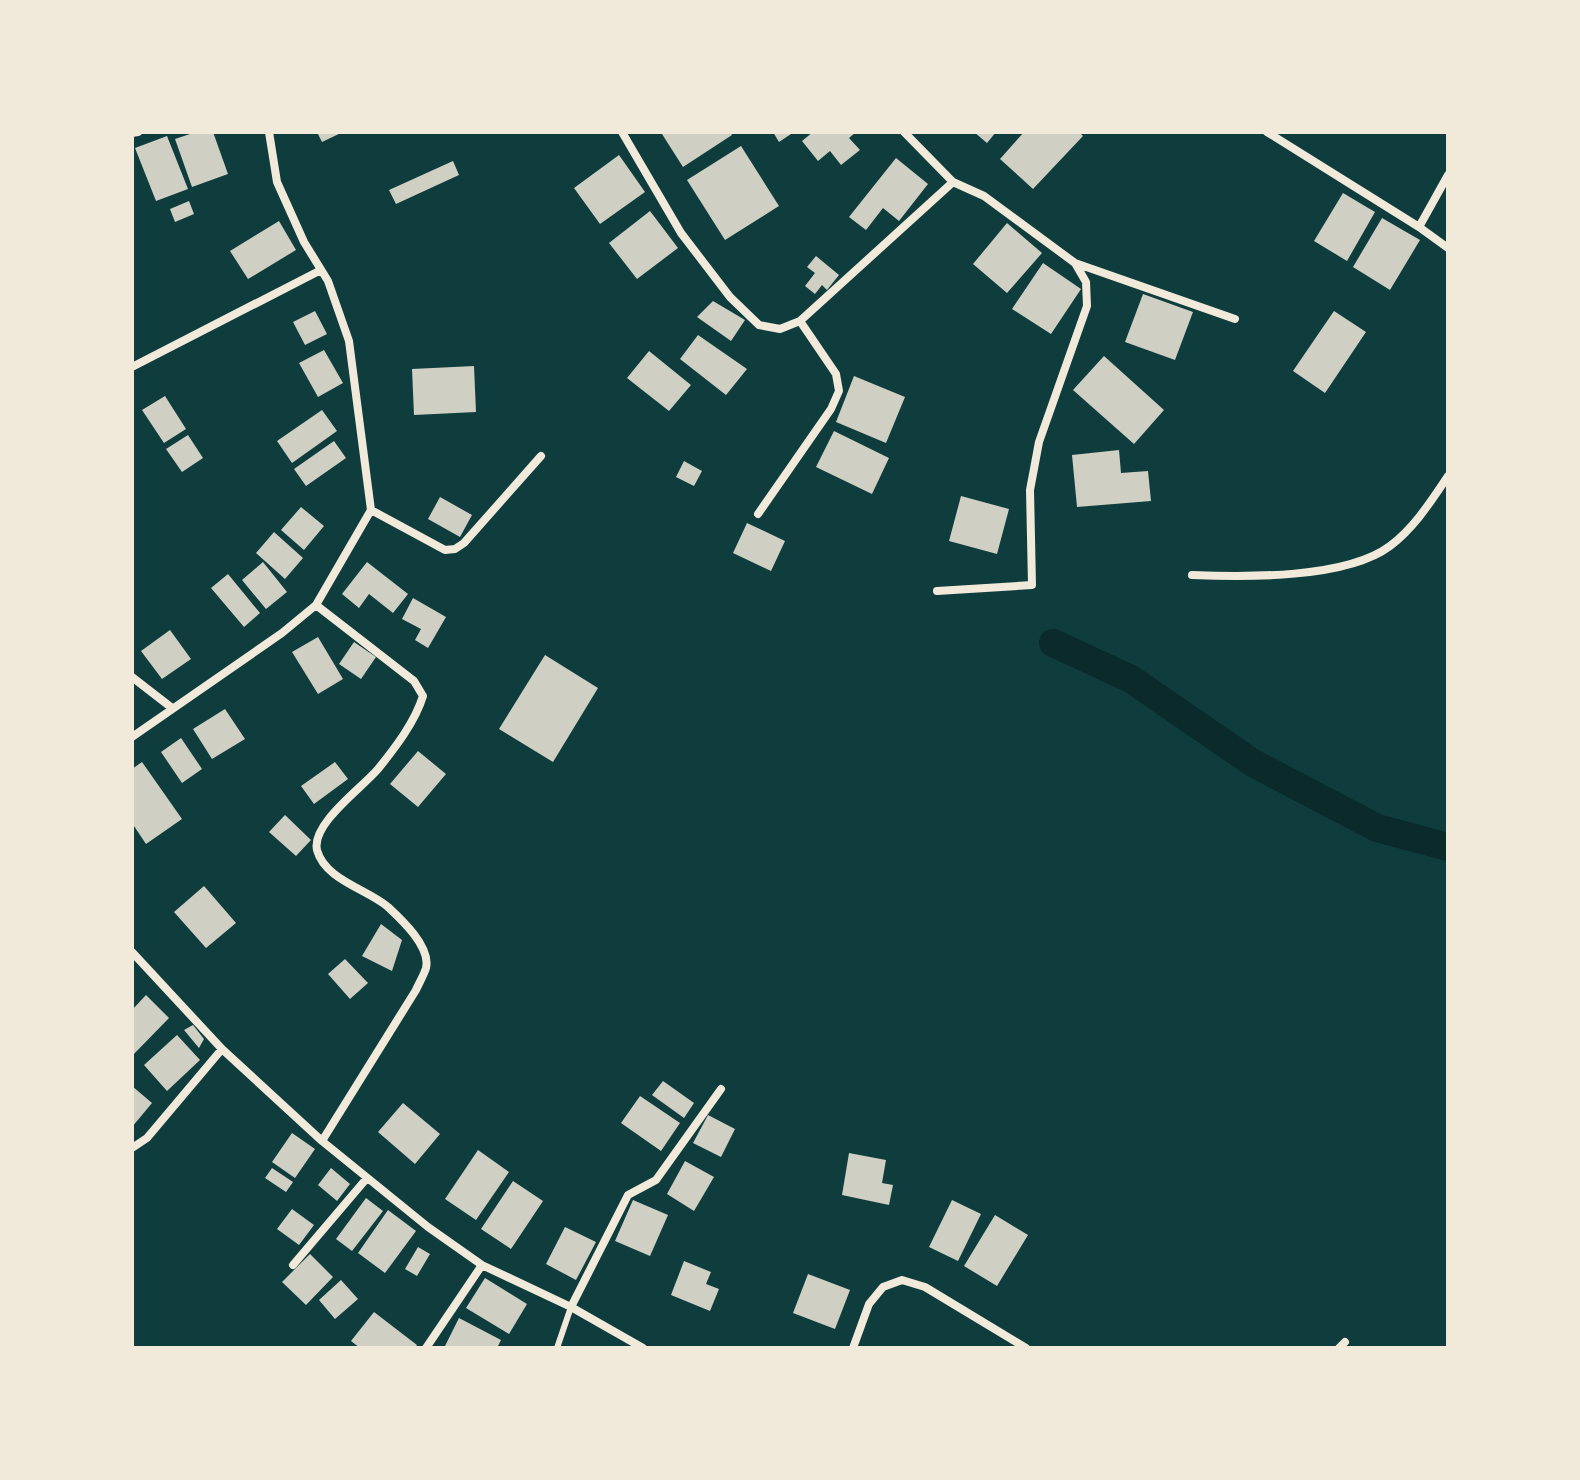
<svg xmlns="http://www.w3.org/2000/svg" width="1580" height="1480" font-family="'Exo 2',sans-serif">
<style>
.lines{fill:none;stroke-linecap:round;stroke-linejoin:round}
.canal{stroke:#0a2a2b;stroke-width:28}
.building{fill:#cfcfc3}
.service{stroke:#f1e9da;stroke-width:6}
.minor{stroke:#f1e9da;stroke-width:8}
</style>
<rect width="100%" height="100%" fill="#0f3d3e"/>
<g class="lines">
<path class="canal" d="M1053,643L1131,679L1253,763L1377,828L1448,847"/>
</g>
<path class="building" d="M196,132H213L228,174L192,187L175,139Z
M317,132H343L322,142Z
M665,132H730L732,135L683,167L662,134Z
M773,132H794L779,142Z
M813,132H856L849,138L860,150L841,165L830,151L818,161L802,141Z
M974,132H996L987,143Z
M1024,132H1079L1083,136L1033,189L1000,159Z
M167,136L188,189L156,201L135,148Z
M741,146L779,206L725,240L687,180Z
M619,155L645,192L600,224L574,188Z
M896,158L928,184L899,221L883,208L866,230L849,217Z
M453,161L459,175L396,204L389,190Z
M1343,193L1375,212L1347,261L1314,241Z
M189,201L194,214L175,222L170,209Z
M650,211L678,248L637,279L609,243Z
M1382,218L1420,240L1390,290L1353,267Z
M279,221L296,250L248,279L230,251Z
M1007,223L1042,253L1007,293L973,264Z
M816,256L839,275L827,290L822,285L815,294L805,286L815,273L807,267Z
M1043,263L1081,289L1051,334L1012,309Z
M1143,294L1193,312L1175,360L1125,342Z
M713,301L745,320L731,341L697,317Z
M315,311L327,334L305,345L293,322Z
M1334,311L1366,332L1325,393L1293,371Z
M698,335L747,369L726,395L680,359Z
M324,350L343,383L318,397L299,363Z
M649,351L691,385L669,411L627,378Z
M1104,356L1164,410L1134,444L1073,390Z
M474,366L476,412L414,415L412,369Z
M854,376L905,397L886,443L836,422Z
M165,396L186,429L164,443L142,410Z
M322,410L337,431L292,463L277,441Z
M834,431L889,458L872,494L816,467Z
M188,435L203,458L182,472L166,449Z
M334,441L346,458L306,486L294,469Z
M1119,450L1121,473L1148,471L1151,501L1077,507L1072,455Z
M684,461L702,471L694,486L676,477Z
M961,496L1009,509L997,554L949,541Z
M440,497L472,515L460,537L428,519Z
M301,507L324,526L304,550L281,530Z
M747,523L785,541L771,571L733,553Z
M274,532L303,558L285,579L256,553Z
M263,562L287,592L266,609L242,580Z
M367,562L408,594L393,613L369,594L359,608L342,594Z
M228,574L260,613L244,627L211,588Z
M413,598L446,617L428,648L415,640L421,629L402,619Z
M170,630L191,659L162,679L141,651Z
M318,637L343,679L318,694L292,652Z
M354,642L376,657L361,679L339,664Z
M545,655L598,688L553,762L499,729Z
M225,709L245,739L212,759L193,729Z
M181,738L202,769L182,783L161,752Z
M418,751L446,774L418,807L390,784Z
M142,762L182,819L146,844L132,823V769Z
M335,762L348,779L314,804L301,786Z
M285,815L311,840L296,856L269,832Z
M204,886L236,923L206,948L174,912Z
M381,924L402,940L392,971L362,956Z
M345,959L368,983L350,999L328,974Z
M146,995L169,1018L132,1056V1010Z
M193,1025L204,1039L199,1048L184,1030Z
M177,1035L200,1060L167,1091L144,1065Z
M663,1081L694,1103L684,1118L652,1095Z
M132,1086L152,1103L132,1127Z
M640,1096L680,1123L661,1151L621,1123Z
M403,1103L440,1134L415,1164L378,1132Z
M708,1115L735,1129L721,1157L693,1143Z
M292,1133L315,1149L295,1178L272,1162Z
M478,1150L509,1172L476,1220L445,1199Z
M849,1153L886,1160L882,1183L893,1185L889,1205L842,1195Z
M685,1161L714,1177L694,1211L667,1194Z
M272,1168L293,1182L286,1192L265,1178Z
M331,1168L350,1184L337,1201L318,1185Z
M513,1181L543,1201L511,1249L481,1229Z
M366,1198L383,1211L352,1251L336,1239Z
M633,1200L668,1215L650,1256L615,1241Z
M952,1200L981,1214L958,1261L929,1247Z
M292,1209L314,1225L299,1245L277,1229Z
M388,1210L416,1231L385,1273L358,1253Z
M995,1215L1028,1235L997,1286L964,1266Z
M565,1227L596,1242L576,1280L546,1264Z
M418,1247L430,1254L417,1276L405,1269Z
M310,1254L333,1277L306,1305L282,1282Z
M684,1261L711,1272L706,1284L719,1289L710,1311L671,1295Z
M808,1274L850,1290L835,1329L793,1313Z
M485,1278L527,1304L509,1334L466,1308Z
M341,1280L358,1299L335,1319L319,1300Z
M374,1312L417,1345L415,1348H360L351,1341Z
M459,1318L501,1340L497,1348H444Z"/>
<g class="lines">
<path class="service" d="M557,1348L571,1307"/>
<path class="minor" d="M622,132L681,233L730,297L759,325L780,329L800,321L953,182L984,196L1075,263L1086,282L1087,306L1039,442L1030,490L1032,585L937,591
M904,132L953,182
M1267,132L1419,227
M132,133L138,132
M1448,175L1419,227L1448,248
M1075,263L1235,319
M132,367L321,270
M371,510L445,550L455,549L464,543L541,456
M758,514L831,409L839,391L836,374L800,321
M1192,575C1245,577 1346,579 1390,546C1415,527 1431,501 1448,476
M316,605L414,681L423,696C415,722 395,748 378,769C362,788 311,824 317,850C325,880 367,889 388,907C402,920 431,947 426,968C424,975 419,983 416,990L322,1141
M132,677L172,708
M132,737L282,633L316,605L371,510L349,341L328,281L304,242L277,182L269,132
M132,952L222,1049
M132,1148L147,1138L222,1049L322,1141L428,1227L482,1265L571,1307L643,1348
M293,1265L367,1178
M571,1307L628,1195L656,1180L721,1089
M426,1348L482,1265
M853,1348L869,1304L883,1287L902,1280L925,1287L1026,1348
M1339,1348L1345,1342"/>
</g>
<rect width="1580" height="1480" fill="none" stroke="#f1e9da" stroke-width="268"/>
</svg>
